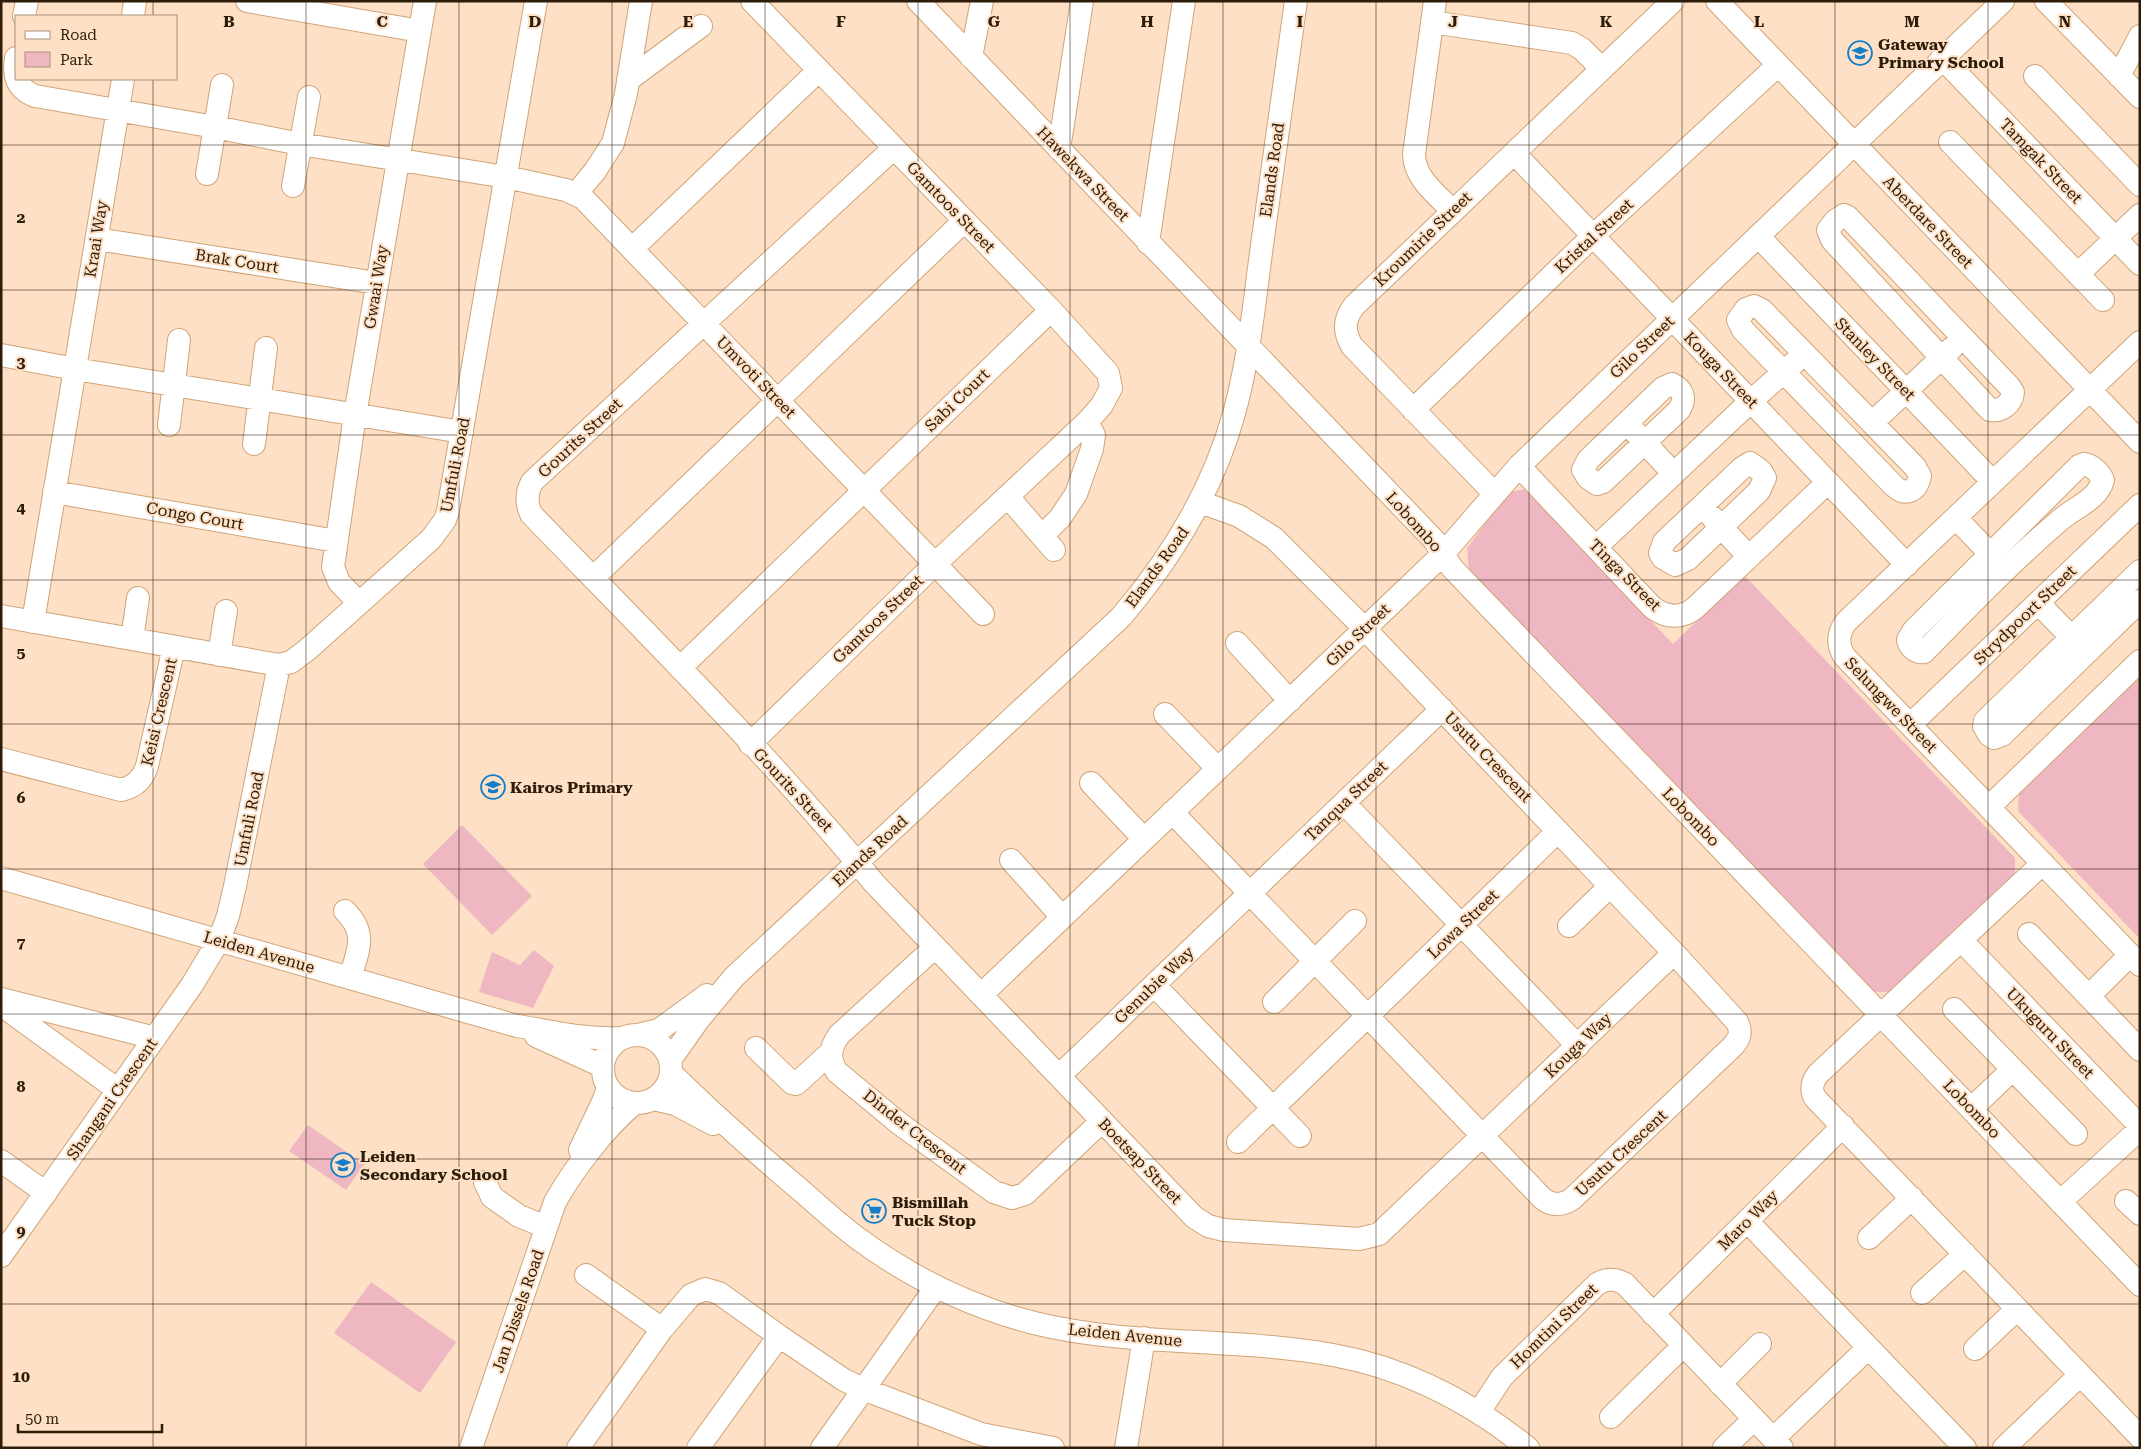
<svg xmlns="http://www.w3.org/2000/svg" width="2141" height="1449" font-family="'Roboto Serif',serif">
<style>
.green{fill:#eeb7c1}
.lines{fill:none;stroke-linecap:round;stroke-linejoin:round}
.minor-casing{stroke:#d0a477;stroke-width:24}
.minor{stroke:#fff;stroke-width:22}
.grid{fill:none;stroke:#2c1c09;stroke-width:1;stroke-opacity:0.55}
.labels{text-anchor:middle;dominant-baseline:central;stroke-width:4;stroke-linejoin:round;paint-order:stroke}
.poi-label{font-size:16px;font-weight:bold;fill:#2c1c09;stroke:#fde0c5;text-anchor:start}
.street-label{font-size:16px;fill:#2c1c09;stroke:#fde0c5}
.grid-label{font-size:16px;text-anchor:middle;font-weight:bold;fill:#2c1c09;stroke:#fde0c5;stroke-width:4;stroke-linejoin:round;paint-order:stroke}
</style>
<rect width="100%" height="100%" fill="#fde0c5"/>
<path class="green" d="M1526,489L1673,644L1744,575L2015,858V876L1893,992H1875L1868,986L1469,571L1467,548L1509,492Z
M2140,677V939L2018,811L2019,793Z
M462,825L532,896L492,935L423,864Z
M534,950L554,966L533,1008L479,992L492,952L520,965Z
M308,1125L364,1164L346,1190L289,1151Z
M371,1282L456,1342L420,1393L334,1333Z"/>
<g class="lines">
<g class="minor-casing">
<path id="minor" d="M247,1L420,31
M918,1L1434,540L1452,568L2140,1285
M1435,1L1414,154C1414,178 1437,195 1453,211
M1717,1L2140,442
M2046,1L2140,97
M24,16L27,1
M133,16L135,1
M1432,22L1572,43L1582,49L1602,69
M971,57L982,1
M16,58C13,76 17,89 35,96L215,127L300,144L506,177L566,190L583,198L983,614
M1942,58L2140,264
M2035,76L2140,185
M2119,76L2140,36
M628,80L701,26
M1950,142L2103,300
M894,148L532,482C526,493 526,503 531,514C647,634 767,753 874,883L1194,1217L1208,1226L1224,1230L1359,1239L1379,1234L1674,953
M1059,149L1082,1
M1514,153L1907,565
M207,174L222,85
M293,186L309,97
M576,194L595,171L613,143L626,94L641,1
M1844,215L1848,217L2009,386L2013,392C2012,404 2001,412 1990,410L1832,240L1828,230L1835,221Z
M1758,236L1993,482
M97,239L377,283
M1148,243L1184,1
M633,248L819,70
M2078,274L2140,215
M1754,306L1762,310L1915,467L1920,476C1917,491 1906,497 1894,486L1743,330L1738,320L1746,309Z
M2140,342L1846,622C1838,633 1837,644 1844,656L2140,965
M1,355L75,369L462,432
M1672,384C1684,390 1686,399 1679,410L1603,482L1597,484L1588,478L1583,470L1588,460L1663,388Z
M1413,410L1593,236L1778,65
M1872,423L1952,348
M169,425L179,340
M1634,431L1674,474
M254,444L266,348
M1750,463L1761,471L1765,478L1759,491L1688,559L1675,565L1663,558L1660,553L1664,542L1742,468Z
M2084,464C2092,465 2100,473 2103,480C2098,500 2073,508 2059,521C2011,562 1968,607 1924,652C1916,653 1909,647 1908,640L1914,630L2079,466Z
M1519,466L1652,607C1666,618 1681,619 1695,608L1828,482
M54,492L336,541
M1494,493L1352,346C1343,331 1344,319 1354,306L1673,1
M1008,497L1054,550
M1712,517L1749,557
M1956,518L2000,564
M1042,536L1060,518L1076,494L1092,449L1094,435L1087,422
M1596,547L1751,401L1795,362
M2140,571L1985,721L1984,726L1989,735L1994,738L2002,735L2140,601
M593,578L964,221
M359,603L339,582L333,567L355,415L425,1
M2038,603L2081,647
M1,616L279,665
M33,622L123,79
M132,639L138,598
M1237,643L1290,701
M219,655L226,611
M680,668L1051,310
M1165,714L1218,769
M1910,725L2140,505
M750,744L935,564L1087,422L1102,405L1111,388L1108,373L1051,310L752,1
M1,759L121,790C135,787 143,779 147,766L174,647
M1091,783L1144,839
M1344,803L1578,1046
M1989,807L2140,661
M1172,812L1542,1198C1551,1206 1562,1206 1572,1199L1733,1046C1740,1038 1742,1032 1737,1022L1674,953L1365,629L1274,538L1239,516L1200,502
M1011,860L1062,917
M2043,863L1818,1074C1812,1082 1810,1089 1815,1098L2140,1437
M1,878L517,1026C551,1031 585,1040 620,1038
M345,911C368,934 358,950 350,978
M1569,926L1610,886
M2029,934L2140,1050
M1961,940L2140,1126
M935,947L839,1035C830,1048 828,1058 837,1072L900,1124L994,1192L1012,1198L1025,1194L1102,1121
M1154,985L1300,1136
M981,995L1443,554L1519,466L2003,1
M2089,996L2130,955
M1,999L155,1038
M1274,1002L1355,921
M1,1005L118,1090
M1954,1009L2076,1134
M642,1034L659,1030L707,995
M603 1069a34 34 0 1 1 68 0a34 34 0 1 1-68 0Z
M536,1036L602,1066
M756,1048L792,1083L796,1084L830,1053
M670,1060L699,1019L734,977L1121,617C1173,556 1214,488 1235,410C1250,354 1255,295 1263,238C1274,159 1285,80 1296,1
M671,1073C712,1113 754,1151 797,1187C818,1205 838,1224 860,1240C912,1278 971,1307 1034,1323C1132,1347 1234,1337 1333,1355C1405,1368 1471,1402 1528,1448
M1059,1076L1442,709
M654,1099L675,1104L713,1124
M1971,1109L2013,1069
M1238,1142L1558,831
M580,1150L602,1104L608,1088
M1,1161L46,1193
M485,1182L492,1197L519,1216L546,1227
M2126,1201L2140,1214
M2060,1202L2140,1129
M1747,1221L1965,1448
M1869,1238L1912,1198
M1,1256L192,985L219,940L228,916L235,886L279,665L291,662L307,650L431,539L445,520L448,511L536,1
M586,1275L662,1329
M1922,1293L1965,1254
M1653,1314L1843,1126
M1975,1349L2017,1309
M1720,1384L1760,1344
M1479,1412L1502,1377L1597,1284C1607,1278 1615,1278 1625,1284L1782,1448
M1611,1417L1683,1346
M1773,1439L1868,1348
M471,1448L555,1202C573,1170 606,1126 635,1103
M578,1448L662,1329L691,1295L705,1289L719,1293L779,1336L844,1380L863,1389L981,1434L1053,1448
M698,1448L779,1336
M822,1448L936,1287
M1126,1448L1144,1338
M1724,1448L1754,1419
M2004,1448L2080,1375"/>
</g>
<use href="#minor" class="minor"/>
</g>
<path class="grid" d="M153,1V16M306,1V1448M459,1V1448M612,1V1448M765,1V1448M918,1V1448M1070,1V1448M1223,1V1448M1376,1V1448M1529,1V1448M1682,1V1448M1835,1V1448M1988,1V1448M153,79V1448M1,145H2140M1,290H2140M1,435H2140M1,580H2140M1,724H2140M1,869H2140M1,1014H2140M1,1159H2140M1,1304H2140"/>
<defs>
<g id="school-ring" transform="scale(1.25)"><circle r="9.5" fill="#fde0c5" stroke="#147fc9" stroke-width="1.5"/><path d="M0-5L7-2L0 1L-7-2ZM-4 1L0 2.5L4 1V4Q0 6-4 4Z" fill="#147fc9"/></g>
<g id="supermarket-ring" transform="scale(1.25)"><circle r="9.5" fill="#fde0c5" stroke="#147fc9" stroke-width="1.5"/><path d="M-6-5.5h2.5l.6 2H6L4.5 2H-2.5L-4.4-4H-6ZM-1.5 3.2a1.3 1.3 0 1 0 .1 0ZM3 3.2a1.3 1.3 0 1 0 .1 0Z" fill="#147fc9"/></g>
</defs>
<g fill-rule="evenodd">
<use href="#school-ring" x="1860" y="53"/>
<use href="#school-ring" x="493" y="787"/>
<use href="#school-ring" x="343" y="1165"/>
<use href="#supermarket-ring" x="874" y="1211"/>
</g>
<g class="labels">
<g class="poi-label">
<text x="1878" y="44">Gateway<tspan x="1878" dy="18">Primary School</tspan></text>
<text x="510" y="787">Kairos Primary</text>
<text x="360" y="1156">Leiden<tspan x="360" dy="18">Secondary School</tspan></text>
<text x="892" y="1202">Bismillah<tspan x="892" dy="18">Tuck Stop</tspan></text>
</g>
<g class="street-label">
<text transform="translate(2041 161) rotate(46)">Tamgak Street</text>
<text transform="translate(1272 170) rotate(-82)">Elands Road</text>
<text transform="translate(1083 174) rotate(46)">Hawekwa Street</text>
<text transform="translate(951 207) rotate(46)">Gamtoos Street</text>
<text transform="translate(1928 222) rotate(46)">Aberdare Street</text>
<text transform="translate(1594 236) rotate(-43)">Kristal Street</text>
<text transform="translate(96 239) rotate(-81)">Kraai Way</text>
<text transform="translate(1423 239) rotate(-44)">Kroumirie Street</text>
<text transform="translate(237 261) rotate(9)">Brak Court</text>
<text transform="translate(376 287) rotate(-81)">Gwaai Way</text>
<text transform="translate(1642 347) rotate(-44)">Gilo Street</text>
<text transform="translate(1875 359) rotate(46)">Stanley Street</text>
<text transform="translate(1721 370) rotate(46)">Kouga Street</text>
<text transform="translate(756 377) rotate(46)">Umvoti Street</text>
<text transform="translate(957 400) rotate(-44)">Sabi Court</text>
<text transform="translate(580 438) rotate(-43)">Gourits Street</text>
<text transform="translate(455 465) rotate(-79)">Umfuli Road</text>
<text transform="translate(195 516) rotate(10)">Congo Court</text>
<text transform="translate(1414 522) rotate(48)">Lobombo</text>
<text transform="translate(1157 567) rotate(-54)">Elands Road</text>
<text transform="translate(1625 575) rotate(45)">Tinga Street</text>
<text transform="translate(2025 615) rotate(-44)">Strydpoort Street</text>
<text transform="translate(878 619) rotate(-44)">Gamtoos Street</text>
<text transform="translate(1358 635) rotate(-44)">Gilo Street</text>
<text transform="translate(1891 705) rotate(46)">Selungwe Street</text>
<text transform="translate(159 712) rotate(-77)">Keisi Crescent</text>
<text transform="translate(1488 757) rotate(46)">Usutu Crescent</text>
<text transform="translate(793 790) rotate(47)">Gourits Street</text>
<text transform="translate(1346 801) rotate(-44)">Tanqua Street</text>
<text transform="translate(1691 817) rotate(46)">Lobombo</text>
<text transform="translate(249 819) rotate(-79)">Umfuli Road</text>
<text transform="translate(870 851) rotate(-43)">Elands Road</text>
<text transform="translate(1463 924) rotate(-44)">Lowa Street</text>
<text transform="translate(259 952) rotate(16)">Leiden Avenue</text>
<text transform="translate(1154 985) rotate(-44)">Genubie Way</text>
<text transform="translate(2050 1033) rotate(46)">Ukuguru Street</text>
<text transform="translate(1578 1045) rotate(-44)">Kouga Way</text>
<text transform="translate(112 1099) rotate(-55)">Shangani Crescent</text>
<text transform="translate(1972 1109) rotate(46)">Lobombo</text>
<text transform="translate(915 1132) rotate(38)">Dinder Crescent</text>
<text transform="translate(1621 1153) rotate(-43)">Usutu Crescent</text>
<text transform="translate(1140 1161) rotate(46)">Boetsap Street</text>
<text transform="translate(1748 1220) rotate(-45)">Maro Way</text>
<text transform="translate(518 1311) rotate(-71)">Jan Dissels Road</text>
<text transform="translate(1554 1326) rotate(-44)">Homtini Street</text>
<text transform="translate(1125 1335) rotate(6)">Leiden Avenue</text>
</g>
</g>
<g class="grid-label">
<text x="229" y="27">B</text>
<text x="382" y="27">C</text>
<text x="535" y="27">D</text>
<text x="688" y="27">E</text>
<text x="841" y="27">F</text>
<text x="994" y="27">G</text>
<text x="1147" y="27">H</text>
<text x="1300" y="27">I</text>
<text x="1453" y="27">J</text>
<text x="1606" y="27">K</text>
<text x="1759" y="27">L</text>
<text x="1912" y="27">M</text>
<text x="2065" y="27">N</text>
<text x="21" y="223">2</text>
<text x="21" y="368">3</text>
<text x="21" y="513">4</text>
<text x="21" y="658">5</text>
<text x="21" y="803">6</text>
<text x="21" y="948">7</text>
<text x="21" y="1092">8</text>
<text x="21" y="1237">9</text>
<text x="21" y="1382">10</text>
</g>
<rect width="2141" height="1449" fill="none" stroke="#2c1c09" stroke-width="5"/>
<rect x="15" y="15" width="162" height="65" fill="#fde0c5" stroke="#a9927a"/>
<rect x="25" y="31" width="25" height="8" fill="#ffffff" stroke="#a9927a"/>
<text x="60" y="40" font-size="15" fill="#2c1c09">Road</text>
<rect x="25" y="52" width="25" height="15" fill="#eeb7c1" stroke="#a9927a"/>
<text x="60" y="65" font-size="15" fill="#2c1c09">Park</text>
<path d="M18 1424v8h144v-8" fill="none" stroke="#2c1c09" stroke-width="2.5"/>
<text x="25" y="1424" font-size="15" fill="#2c1c09" stroke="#fde0c5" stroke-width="4" paint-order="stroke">50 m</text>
</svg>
